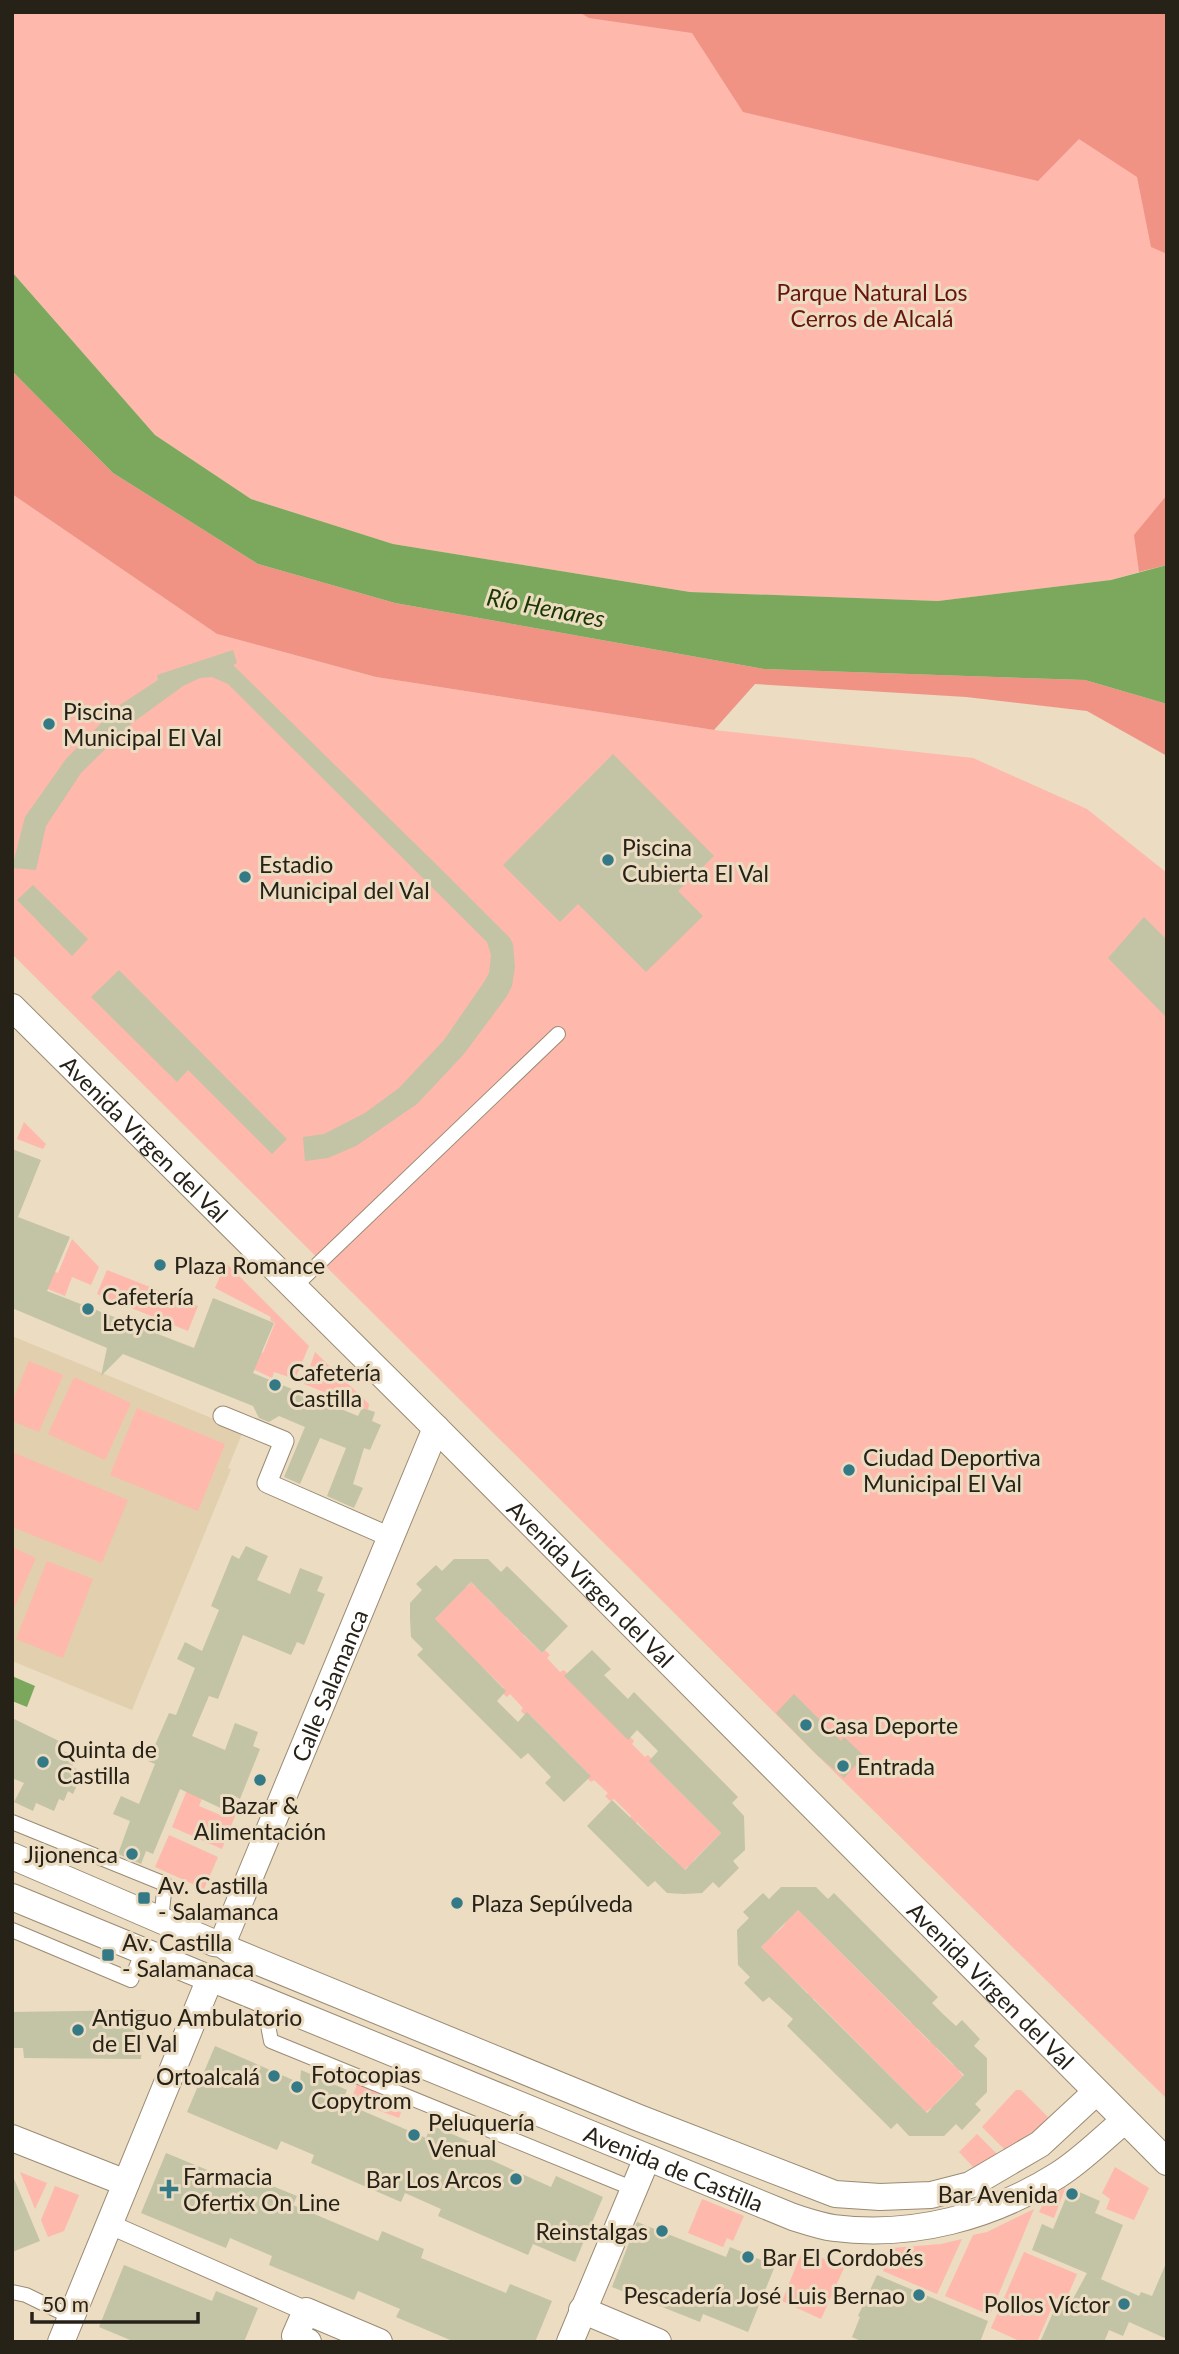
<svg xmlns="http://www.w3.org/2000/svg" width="1179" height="2354" font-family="Lato,sans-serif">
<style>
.built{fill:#e2cfae}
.green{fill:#feb8ac}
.forest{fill:#f09385}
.water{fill:#7ca85d}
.building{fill:#c3c3a6;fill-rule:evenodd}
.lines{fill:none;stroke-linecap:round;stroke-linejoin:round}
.service-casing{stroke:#9a8b73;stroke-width:16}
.pedestrian-casing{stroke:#9a8b73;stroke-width:21}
.minor-casing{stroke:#9a8b73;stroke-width:28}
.service{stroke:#fff;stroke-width:14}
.pedestrian{stroke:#fff;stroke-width:19}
.minor{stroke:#fff;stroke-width:26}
.poi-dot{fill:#337986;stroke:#ebdcc2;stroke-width:2.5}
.labels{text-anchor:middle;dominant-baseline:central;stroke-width:6;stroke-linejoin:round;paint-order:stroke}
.park-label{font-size:23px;fill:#67150f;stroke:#ebdcc2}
.poi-label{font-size:23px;fill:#272218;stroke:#ebdcc2;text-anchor:start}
.street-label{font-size:23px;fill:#272218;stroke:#ebdcc2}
.water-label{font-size:24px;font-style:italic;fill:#1b3700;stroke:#ebdcc2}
</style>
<rect width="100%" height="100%" fill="#ebdcc2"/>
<path class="built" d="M12,1336L243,1431L228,1468L231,1469L132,1710L12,1661Z"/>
<path class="green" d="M12,12H1167V548L1137,554L1139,572L1111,580L938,601L690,592L393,544L251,499L155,435L12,272Z
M12,494L217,634L376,677L714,730L973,758L1087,809L1167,873V2099L817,1755L12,954Z
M24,1122L46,1144L43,1149L17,1139Z
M72,1239L99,1267L91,1285L72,1277L65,1296L31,1282L37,1264L58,1273Z
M226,1263L309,1346L295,1379L274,1372L272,1378L242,1364L243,1344L263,1353L275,1323L270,1320L271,1317L215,1288Z
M107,1270L198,1306L188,1331L97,1294Z
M315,1352L369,1404L368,1410L304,1384Z
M29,1361L63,1375L39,1432L12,1421V1402Z
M74,1377L131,1403L105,1460L48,1434Z
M137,1408L225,1444L198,1511L110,1475Z
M12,1452L128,1500L102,1563L12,1527Z
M12,1547L36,1558L12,1613Z
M47,1561L93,1579L63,1658L16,1639Z
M471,1582L475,1587L478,1584C484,1597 494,1608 507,1613L505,1616L518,1630L522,1627L524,1636L542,1653L545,1650L550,1655L547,1658L560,1672L564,1670L634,1741L632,1744L645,1757L648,1755L653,1760L651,1763L721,1833L694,1860L691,1868L688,1866L684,1870L657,1842L648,1839L650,1836L637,1822L634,1825L629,1819L631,1816L614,1799L610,1801L605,1796L608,1793L594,1780L591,1782L586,1777L589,1774L529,1714L526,1716L521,1711L523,1708L510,1694L507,1697L501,1692L504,1688L434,1620L461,1592L464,1584L467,1587Z
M194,1773L209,1779L199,1806L225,1817L230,1808L237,1811L222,1849L172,1827Z
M169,1835L218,1857L204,1889L155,1867Z
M798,1910L911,2023L914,2021L919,2026L917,2029L930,2042L933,2039L938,2045L936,2048L953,2065L956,2063L962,2068L959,2071L963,2076L936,2103L939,2106L934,2111L931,2108L926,2112L922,2108L920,2111L916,2102L814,1999L806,1996L808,1993L771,1958L763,1955L766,1952L761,1947L765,1943L763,1940C775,1936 787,1925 791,1912L794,1914Z
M358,2082L405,2101L399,2118L351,2100Z
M1016,2090H1021L1049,2118V2121L1007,2152L982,2127Z
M977,2134L999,2156L975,2169L959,2152Z
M1115,2167L1149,2188L1134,2220L1106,2209L1110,2199L1102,2193Z
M20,2172L47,2183L35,2209Z
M55,2186L79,2195L64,2231L48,2237L41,2220Z
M1066,2186L1054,2218L1039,2212L1043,2204Z
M702,2199L744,2216L733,2241L727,2238L723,2247L688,2233Z
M1034,2209L990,2315L945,2296L973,2235L987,2232Z
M962,2239L937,2294L883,2271L892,2248L941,2244Z
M803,2249L844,2268L821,2319L782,2301Z
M1024,2252L1077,2274L1065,2302L1056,2298L1037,2342H1022L991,2328Z"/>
<path class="forest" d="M579,12H1167V254L1151,247L1137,177L1079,139L1038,181L743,112L692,33L589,18Z
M12,371L113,473L258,564L395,603L764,669L1085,680L1167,704V756L1087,711L966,697L755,684L714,730L376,677L217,634L12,494Z
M1167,495V565L1139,572L1134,535Z"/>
<path class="water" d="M12,272L155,435L251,499L393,544L690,592L938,601L1111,580L1167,565V704L1085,680L764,669L395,603L258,564L113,473L12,371Z
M12,1676L35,1686L27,1707L12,1701Z"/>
<path class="building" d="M233,650L237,663L233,665L448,876L510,938L513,944L515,967L512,986L507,996L464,1054L417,1104L356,1146L328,1158L305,1161L303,1137L324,1134L365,1113L399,1088L444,1040L484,982L489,973L491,955L487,942L228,684L212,677L200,678L183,686L131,724L81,773L46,826L36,870L12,868L25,817L66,759L117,707L158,680L157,675Z
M613,754L714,856L678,891L703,916L646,972L578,904L560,922L503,865Z
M33,885L88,939L72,956L17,900Z
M1144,917L1167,940V1018L1108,958Z
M119,970L287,1139L272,1154L188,1070L177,1082L91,997Z
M12,1149L41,1160L18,1217L70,1237L47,1291L194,1348L213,1298L274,1323L253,1373L358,1416L362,1408L375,1412L372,1421L381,1425L370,1450L364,1448L353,1484L363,1488L354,1508L327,1496L346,1448L320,1438L300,1484L284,1477L305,1427L279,1416L269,1422L259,1418L253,1406L123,1354L101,1376L107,1348L12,1308Z
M246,1546L268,1556L257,1580L290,1594L300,1568L323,1577L317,1591L325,1594L304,1645L297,1642L291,1655L243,1635L218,1699L209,1696L192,1736L225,1750L235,1723L258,1732L253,1746L260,1749L240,1799L233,1795L227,1811L180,1789L153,1854L146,1851L141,1864L118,1854L130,1821L113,1814L121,1796L139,1804L155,1764L148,1761L169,1713L176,1715L195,1668L177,1659L185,1642L202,1651L219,1610L211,1606L232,1555L239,1559Z
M454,1559H488L501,1572L507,1566L568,1626L542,1653L471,1582L435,1619L506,1691L497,1701L518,1722L527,1712L591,1776L564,1802L545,1783L551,1777L528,1753L521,1759L417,1655L423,1649L411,1637L410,1619V1603L422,1590L416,1584L436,1565L442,1571Z
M592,1650L611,1669L604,1675L628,1699L634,1692L738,1797L732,1803L744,1816L745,1850L733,1861L739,1868L719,1888L713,1882L702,1893L684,1894L667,1893L655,1881L648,1887L587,1826L612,1800L685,1870L721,1833L649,1761L658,1751L637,1730L628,1740L564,1676Z
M794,1694L841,1741L844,1737L864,1756L844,1778L817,1755L776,1713Z
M12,1718L61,1742L58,1749L75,1756L72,1767L77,1769L74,1775L80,1778L73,1794L68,1791L64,1801L59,1799L54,1811L36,1803L33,1811L14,1802L24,1783L12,1778Z
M781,1887H816L828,1899L834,1893L938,1997L932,2003L944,2015L956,2026L962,2020L980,2039L974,2046L987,2058V2092L975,2104L981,2110L962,2130L956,2124L944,2136H909L897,2123L891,2129L787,2026L793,2019L769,1997L763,2002L744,1983L750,1977L738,1965L737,1930L749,1918L743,1912L763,1893L769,1899ZM798,1910L964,2075L927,2113L761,1947Z
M145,2010L141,2059L24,2058L23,2048H12V2012Z
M215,2046L300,2083L301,2070L347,2090L342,2102L426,2138L431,2125L473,2143L471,2151L551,2187L556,2176L603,2197L575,2262L533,2244L528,2255L438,2216L441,2209L405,2193L401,2202L311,2163L314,2155L281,2141L277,2150L187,2112Z
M166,2153L251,2188L255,2179L297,2196L293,2205L378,2241L382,2231L424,2249L421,2258L506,2293L510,2284L552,2301L535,2342H455L396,2317L400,2309L358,2291L354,2300L269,2265L272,2256L230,2238L226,2248L141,2213Z
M12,2174L40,2241L12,2252Z
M1070,2188L1100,2201L1095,2213L1123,2225L1101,2279L1032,2250L1042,2224L1053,2229Z
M637,2222L726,2257L730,2247L775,2266L748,2332L703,2314L700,2322L612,2287Z
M1167,2261V2339L1129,2322L1123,2336L1109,2330L1104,2342H1040L1056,2306L1067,2310L1087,2273L1139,2296L1141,2292L1152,2296Z
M124,2265L212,2301L216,2291L258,2308L244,2342H135L99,2327Z
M877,2275L988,2321L980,2342H863L852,2337L860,2317L858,2316Z"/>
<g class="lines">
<g class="service-casing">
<path id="service" d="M294,1287L558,1034
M12,1822L165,1884L161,1919
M12,1930L131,1980L143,1951
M263,1999L271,2041L634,2189
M12,2292L26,2295L71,2317"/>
</g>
<g class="pedestrian-casing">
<path id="pedestrian" d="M223,1416L284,1441L267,1483L390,1537
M111,2225L306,2311"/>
</g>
<g class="minor-casing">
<g id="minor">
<path id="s1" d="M12,1007L436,1428L1167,2162"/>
<path d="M12,1856L214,1943L222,1944L232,1951L639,2118L835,2194L880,2197L931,2195L970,2185L1040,2144L1095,2093"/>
<path id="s2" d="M12,1897L201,1975L209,1981L220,1982L793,2217C806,2221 820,2226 834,2228C913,2238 991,2217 1058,2175C1082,2160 1102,2139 1124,2121"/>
<path id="s3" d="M222,1944L436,1428"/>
<path d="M12,2138L126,2183"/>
<path d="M582,2310L658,2342"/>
<path d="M61,2342L209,1981"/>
<path d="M308,2342L295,2336L306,2311L379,2342"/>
<path d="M570,2342L647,2158"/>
</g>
</g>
<use href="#service" class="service"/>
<use href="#pedestrian" class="pedestrian"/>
<use href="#minor" class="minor"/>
</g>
<g class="poi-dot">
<circle cx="49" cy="724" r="7"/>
<circle cx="608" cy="860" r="7"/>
<circle cx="245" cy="877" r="7"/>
<circle cx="160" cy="1265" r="7"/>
<circle cx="88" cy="1309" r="7"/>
<circle cx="275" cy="1385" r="7"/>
<circle cx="849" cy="1470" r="7"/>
<circle cx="806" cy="1725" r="7"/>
<circle cx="43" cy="1762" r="7"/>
<circle cx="843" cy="1766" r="7"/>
<circle cx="260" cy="1780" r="7"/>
<circle cx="132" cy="1854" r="7"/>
<rect x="137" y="1891" width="14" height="14" rx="3.5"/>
<circle cx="457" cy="1903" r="7"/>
<rect x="101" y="1948" width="14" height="14" rx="3.5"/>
<circle cx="78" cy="2030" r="7"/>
<circle cx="274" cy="2076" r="7"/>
<circle cx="297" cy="2087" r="7"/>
<circle cx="414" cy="2135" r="7"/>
<circle cx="516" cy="2179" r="7"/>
<path d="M165.5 2178.5h7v7h7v7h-7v7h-7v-7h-7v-7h7z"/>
<circle cx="1072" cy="2194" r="7"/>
<circle cx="662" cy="2231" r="7"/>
<circle cx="748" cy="2257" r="7"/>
<circle cx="919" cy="2295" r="7"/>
<circle cx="1124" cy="2304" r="7"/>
</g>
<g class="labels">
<g class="park-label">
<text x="872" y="292">Parque Natural Los<tspan x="872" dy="26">Cerros de Alcalá</tspan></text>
</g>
<g class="poi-label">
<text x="63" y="711">Piscina<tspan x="63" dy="26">Municipal El Val</tspan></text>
<text x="622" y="847">Piscina<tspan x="622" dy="26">Cubierta El Val</tspan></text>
<text x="259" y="864">Estadio<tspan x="259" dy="26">Municipal del Val</tspan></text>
<text x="174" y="1265">Plaza Romance</text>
<text x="102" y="1296">Cafetería<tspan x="102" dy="26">Letycia</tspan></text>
<text x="289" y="1372">Cafetería<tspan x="289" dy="26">Castilla</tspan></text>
<text x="863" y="1457">Ciudad Deportiva<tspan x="863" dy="26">Municipal El Val</tspan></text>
<text x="820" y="1725">Casa Deporte</text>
<text x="57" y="1749">Quinta de<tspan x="57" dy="26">Castilla</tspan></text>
<text x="857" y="1766">Entrada</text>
<text x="260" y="1805" text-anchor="middle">Bazar &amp;<tspan x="260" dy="26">Alimentación</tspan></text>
<text x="118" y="1854" text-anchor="end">Jijonenca</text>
<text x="158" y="1885">Av. Castilla<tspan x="158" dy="26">- Salamanca</tspan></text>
<text x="471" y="1903">Plaza Sepúlveda</text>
<text x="122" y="1942">Av. Castilla<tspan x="122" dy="26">- Salamanaca</tspan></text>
<text x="92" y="2017">Antiguo Ambulatorio<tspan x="92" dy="26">de El Val</tspan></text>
<text x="311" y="2074">Fotocopias<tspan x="311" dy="26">Copytrom</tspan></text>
<text x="260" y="2076" text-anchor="end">Ortoalcalá</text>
<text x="428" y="2122">Peluquería<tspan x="428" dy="26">Venual</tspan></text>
<text x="183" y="2176">Farmacia<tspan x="183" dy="26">Ofertix On Line</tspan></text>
<text x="502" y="2179" text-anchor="end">Bar Los Arcos</text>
<text x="1058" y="2194" text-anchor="end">Bar Avenida</text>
<text x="648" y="2231" text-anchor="end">Reinstalgas</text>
<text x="762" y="2257">Bar El Cordobés</text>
<text x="905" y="2295" text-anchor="end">Pescadería José Luis Bernao</text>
<text x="1110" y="2304" text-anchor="end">Pollos Víctor</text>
</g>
<g class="street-label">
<text stroke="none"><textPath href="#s1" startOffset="187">Avenida Virgen del Val</textPath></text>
<text stroke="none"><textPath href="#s1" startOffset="817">Avenida Virgen del Val</textPath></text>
<text stroke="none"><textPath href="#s3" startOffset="280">Calle Salamanca</textPath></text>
<text stroke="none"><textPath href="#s1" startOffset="1384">Avenida Virgen del Val</textPath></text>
<text stroke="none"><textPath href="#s2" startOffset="716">Avenida de Castilla</textPath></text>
</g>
<g class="water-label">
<text transform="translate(546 607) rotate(11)">Río Henares</text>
</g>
</g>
<rect width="1179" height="2354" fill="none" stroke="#272218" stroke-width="28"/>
<path d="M32 2312v10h166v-10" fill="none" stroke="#272218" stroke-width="3.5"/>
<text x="42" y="2312" font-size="21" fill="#272218" stroke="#ebdcc2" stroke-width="5" paint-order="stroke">50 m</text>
</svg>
